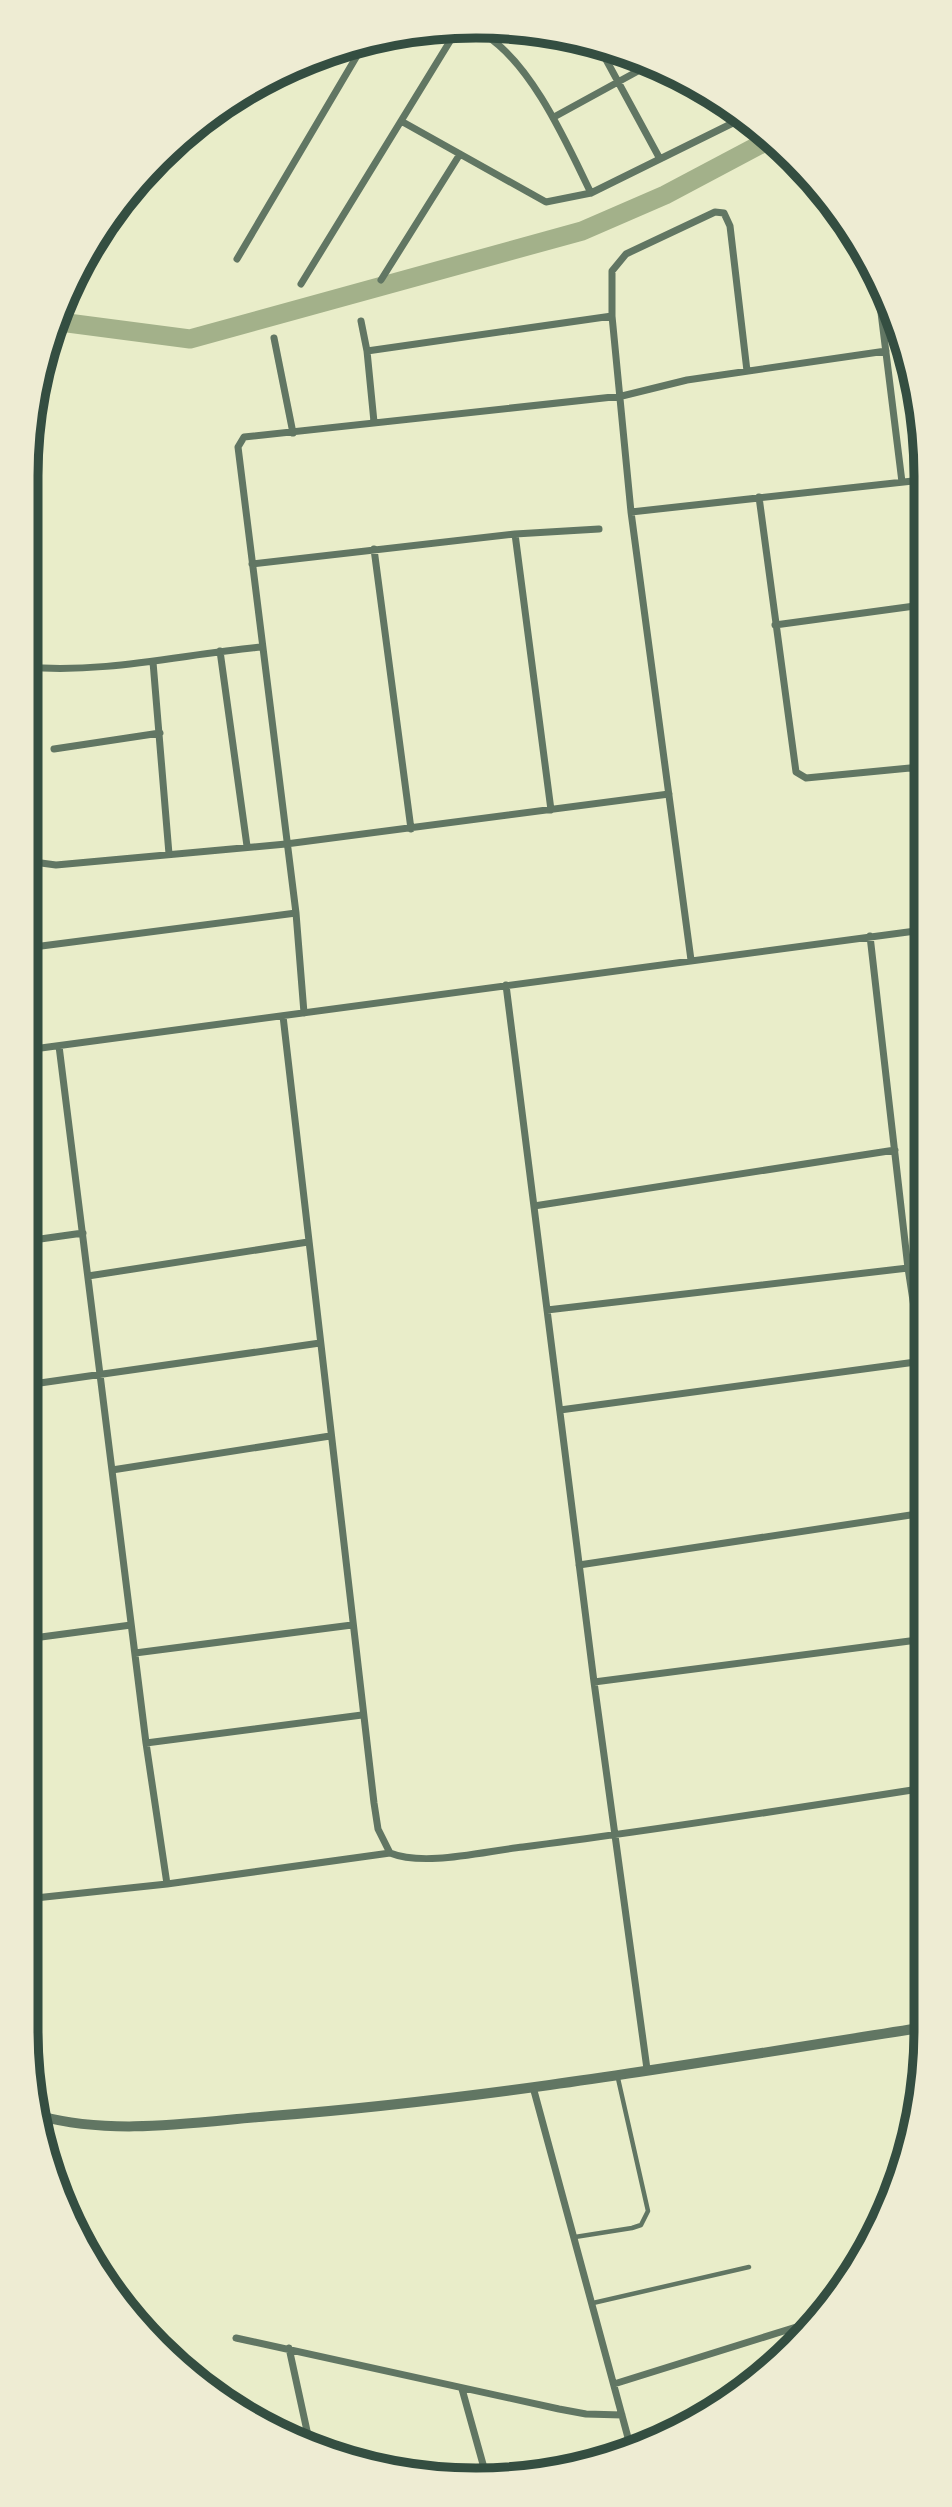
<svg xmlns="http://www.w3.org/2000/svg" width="952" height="2507" font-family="'PT Sans',sans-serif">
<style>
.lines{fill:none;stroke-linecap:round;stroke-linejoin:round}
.canal{stroke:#a3b18a;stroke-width:19}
.service{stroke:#617663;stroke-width:4.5}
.minor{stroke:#617663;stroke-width:7}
.tertiary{stroke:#617663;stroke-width:10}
.rim{fill:none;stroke:#344e41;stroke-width:9}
</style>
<rect width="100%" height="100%" fill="#e9edc9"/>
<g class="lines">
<path class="canal" d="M60,322L190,339L582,231L665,195L767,141"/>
<path class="service" d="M575,2237L632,2228L641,2225L648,2211L617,2074
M593,2303L749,2267"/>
<path class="minor" d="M485,35C532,64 567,144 591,193L741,119
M597,43L660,159
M554,117L649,65
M401,121L546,202L591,193
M237,259L361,49
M876,272L902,482
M381,280L460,154
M301,284L455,33
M361,321L367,351
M274,338L293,433
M374,422L367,351L612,316
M759,497L796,772L806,778L910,768L923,775
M631,512L922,480
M515,534L599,529
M374,549L411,829
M252,564L515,534L551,810
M775,625L922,605
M220,651L247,846
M153,662L169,854
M26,667C105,674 184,654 262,647
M54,749L160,733
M26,861L56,865L286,844L669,794
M870,936L908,1268L924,1372
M26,948L296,913
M691,960L631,512L612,316V271L626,254L715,212L724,213L730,226L747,371
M506,985L594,1682L647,2069
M304,1013L296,913L238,447L244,437L622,396L687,380L886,351
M283,1016L374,1803L378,1829L390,1853C425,1867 485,1851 523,1847C657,1830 791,1809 925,1788
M59,1046L146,1743L167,1884
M26,1050L923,930
M534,1206L895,1150
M26,1241L83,1233
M88,1276L308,1242
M547,1310L908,1268
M26,1385L320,1343
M560,1410L923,1361
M112,1470L330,1436
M579,1565L924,1513
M26,1639L131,1625
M135,1653L352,1625
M594,1682L925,1639
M146,1743L362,1715
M26,1899L167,1884L390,1853
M533,2087L630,2445
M236,2338L559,2409L586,2414L622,2415
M289,2348L309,2440
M614,2384L806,2324
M462,2389L486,2475"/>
<path class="tertiary" d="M40,2116C115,2136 196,2122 271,2116C491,2099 709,2061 926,2027"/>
</g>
<path d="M0 0H952V2507H0ZM476 38H476A438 438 0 0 1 914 476V2030A438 438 0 0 1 476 2468H476A438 438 0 0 1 38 2030V476A438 438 0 0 1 476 38Z" fill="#eeecd3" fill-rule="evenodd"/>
<path class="rim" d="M476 38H476A438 438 0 0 1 914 476V2030A438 438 0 0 1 476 2468H476A438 438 0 0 1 38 2030V476A438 438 0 0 1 476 38Z"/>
</svg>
